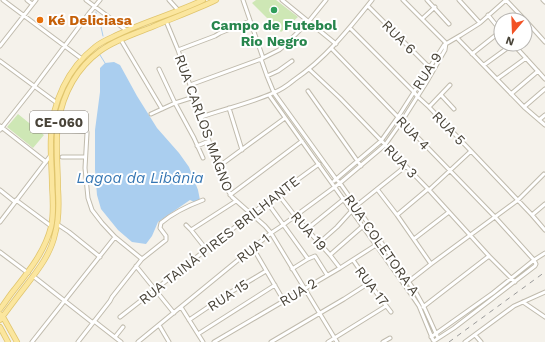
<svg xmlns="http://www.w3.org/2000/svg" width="545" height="342" font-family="'Work Sans',sans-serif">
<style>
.green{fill:#cee7b5}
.water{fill:#aaceef}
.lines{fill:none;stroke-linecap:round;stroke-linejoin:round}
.stream{stroke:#aaceef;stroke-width:1}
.street-casing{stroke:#c0bbad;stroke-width:5}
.primary-casing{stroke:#e0c56d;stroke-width:6}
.street{stroke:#fff;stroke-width:3}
.primary{stroke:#fbe69e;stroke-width:4.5}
.rail{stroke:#999;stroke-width:1;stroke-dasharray:5 5;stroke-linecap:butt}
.leisure-dot{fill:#2e9e5b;stroke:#fff;stroke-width:1.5}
.food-dot{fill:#e8710a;stroke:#fff;stroke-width:1.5}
.labels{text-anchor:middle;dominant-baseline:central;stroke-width:4;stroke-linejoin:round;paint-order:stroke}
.shield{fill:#fff;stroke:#807c74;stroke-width:1}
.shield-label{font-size:13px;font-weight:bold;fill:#494439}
.food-label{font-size:14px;font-weight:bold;fill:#c56008;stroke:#fff;text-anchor:start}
.leisure-label{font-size:14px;font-weight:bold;fill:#27864d;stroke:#fff}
.street-label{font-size:14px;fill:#494439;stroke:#fff}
.water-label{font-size:15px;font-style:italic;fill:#3475b2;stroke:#fff}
</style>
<rect width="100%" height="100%" fill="#f5f2eb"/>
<path class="green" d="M256,0H276L298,17L281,32L252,3Z
M18,114L44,135L33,148L7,127Z"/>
<path class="water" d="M114,62L120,65L137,96L157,128L179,153L189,167L198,190L200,200L194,202L190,200L158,222L152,236L146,244L132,242L118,230L101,209L97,195L95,170V130L100,92V68L105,63Z"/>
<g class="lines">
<path class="stream" d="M97,6L102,0
M96,12V15L101,27L103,36
M100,55L105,63"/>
<g class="street-casing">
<path id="street" d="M3,0L82,59
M27,0L32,4
M86,0L126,30
M169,0L178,10
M243,0L263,58
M282,0L336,44
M403,0L446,43
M427,0L449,24
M459,0L480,23
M506,0L525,20
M543,0L545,2
M368,6L429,67
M488,15L501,31
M422,19L435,7
M525,20L545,42
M166,21L178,50L218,167L227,189L232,197L265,226L271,233L337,342
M350,28L414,92L417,96L429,107L532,215L545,230
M457,38L524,107L545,125
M121,40L162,109
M513,44L545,79
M0,46L36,0
M178,50L215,36L220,33L250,21
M472,54L501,31
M261,59L267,76L274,93L336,179L340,183L415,291L424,307L438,338
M0,61L57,103
M484,65L513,44
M159,69L175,103L194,138L203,158
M309,69L340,98L429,190L489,256L515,282
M267,76L278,71L292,61
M497,79L526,58
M190,85L261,59L279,50L285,45L309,21L326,0
M308,91L361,166
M511,94L538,71
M269,95L413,297L419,306L433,340L434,341L454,328L535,266L536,264L534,260L495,217L331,48
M441,95L454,109
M429,107L450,85
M524,107L545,89
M229,108L242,150
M151,114L175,103L194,97
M201,117C224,109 251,103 273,93C281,90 288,85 294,80C325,59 349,29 372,0
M539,120L545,115
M0,126L46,162
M0,130L34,87L90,12L100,0
M58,130L84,131L87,132V133L85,168L88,198L92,210L102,223L115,237L142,259
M197,146L209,141
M62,157H85
M218,167L285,118
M334,181L381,141L398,117L444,45L461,35L480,23L506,0
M377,189L397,215L431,264
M0,190L15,202
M429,190L471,151
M278,194L295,216L330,255L340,268
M230,195L302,141
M16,200L51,226
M267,202L308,259
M397,215L428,189
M532,215L545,204
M0,222L51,155
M57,224L69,232L100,257
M186,225L191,230L206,249
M307,229L344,199
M191,230L236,201
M414,239L449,212
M319,243L337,227L356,206L406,166
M253,248L284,301
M0,252L28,273
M330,255L363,226
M353,260L369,283L391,312
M136,266L174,313
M292,269L308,259L315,256L327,275
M33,276L93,323
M408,282L431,264L518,200L544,174
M523,302L545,317
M181,307L203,342
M423,307L489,256
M120,317L267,202L319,164
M189,320L226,295L266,271
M94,321L121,342
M159,325L169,342
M198,334L275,285
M475,335L481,342
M115,337L123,327
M431,337L493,293L534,260L545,253
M32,342L115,237
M78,342L110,301L112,297L142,259L166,240V236L160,228L161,223C174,212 187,206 203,200
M138,342L271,233L283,225L340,183L385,145L402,121L426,83L445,50L446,43
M214,342L340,268L376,245L381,240
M271,342L344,299L369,283
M328,342L386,306
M383,342L390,338
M465,342L514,306L545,292"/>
</g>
<g class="primary-casing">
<path id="primary" d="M0,309C5,303 9,296 14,290C29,271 45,251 51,227C54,214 53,199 52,185C52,169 50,153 51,137C52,102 68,68 95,47C102,41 111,38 119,34C146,21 176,13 203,0
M0,314L3,317L17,342
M0,320C6,312 12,304 18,296C32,277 50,258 55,234C59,220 59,204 58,189C58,167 55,144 58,123C63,94 77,68 100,51C115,40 134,34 152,27C173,18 195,10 216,0
M0,327L8,342"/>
</g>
<use href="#street" class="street"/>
<use href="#primary" class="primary"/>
<path class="rail" d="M449,342L545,272"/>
</g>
<circle class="leisure-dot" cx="274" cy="10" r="4"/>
<circle class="food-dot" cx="40" cy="20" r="4"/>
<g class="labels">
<rect class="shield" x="30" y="111" width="58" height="22" rx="3"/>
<g class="shield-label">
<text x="59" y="122">CE-060</text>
</g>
<g class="food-label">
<text x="48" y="20">Ké Deliciasa</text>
</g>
<g class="leisure-label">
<text x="274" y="25">Campo de Futebol<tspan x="274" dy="16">Rio Negro</tspan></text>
</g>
<g class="street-label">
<text transform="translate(399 37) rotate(45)">RUA 6</text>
<text transform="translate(427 71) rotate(-57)">RUA 9</text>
<text transform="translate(204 123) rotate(70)">RUA CARLOS MAGNO</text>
<text transform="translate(449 128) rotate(46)">RUA 5</text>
<text transform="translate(413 133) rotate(46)">RUA 4</text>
<text transform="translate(401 161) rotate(46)">RUA 3</text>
<text transform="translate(309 231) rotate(49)">RUA 19</text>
<text transform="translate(219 240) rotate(-38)">RUA TAINÁ PIRES BRILHANTE</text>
<text transform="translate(382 245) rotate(55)">RUA COLETORA A</text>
<text transform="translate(253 248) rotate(-38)">RUA 1</text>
<text transform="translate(372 286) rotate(53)">RUA 17</text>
<text transform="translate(298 292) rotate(-31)">RUA 2</text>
<text transform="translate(228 295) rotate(-33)">RUA 15</text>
</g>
<g class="water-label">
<text x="140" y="178">Lagoa da Libânia</text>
</g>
</g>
<g transform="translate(513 32) rotate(199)"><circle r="19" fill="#ffffff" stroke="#b6b4b0"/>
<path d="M0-3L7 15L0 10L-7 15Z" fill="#f25124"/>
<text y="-6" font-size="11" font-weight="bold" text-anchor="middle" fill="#494439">N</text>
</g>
</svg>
